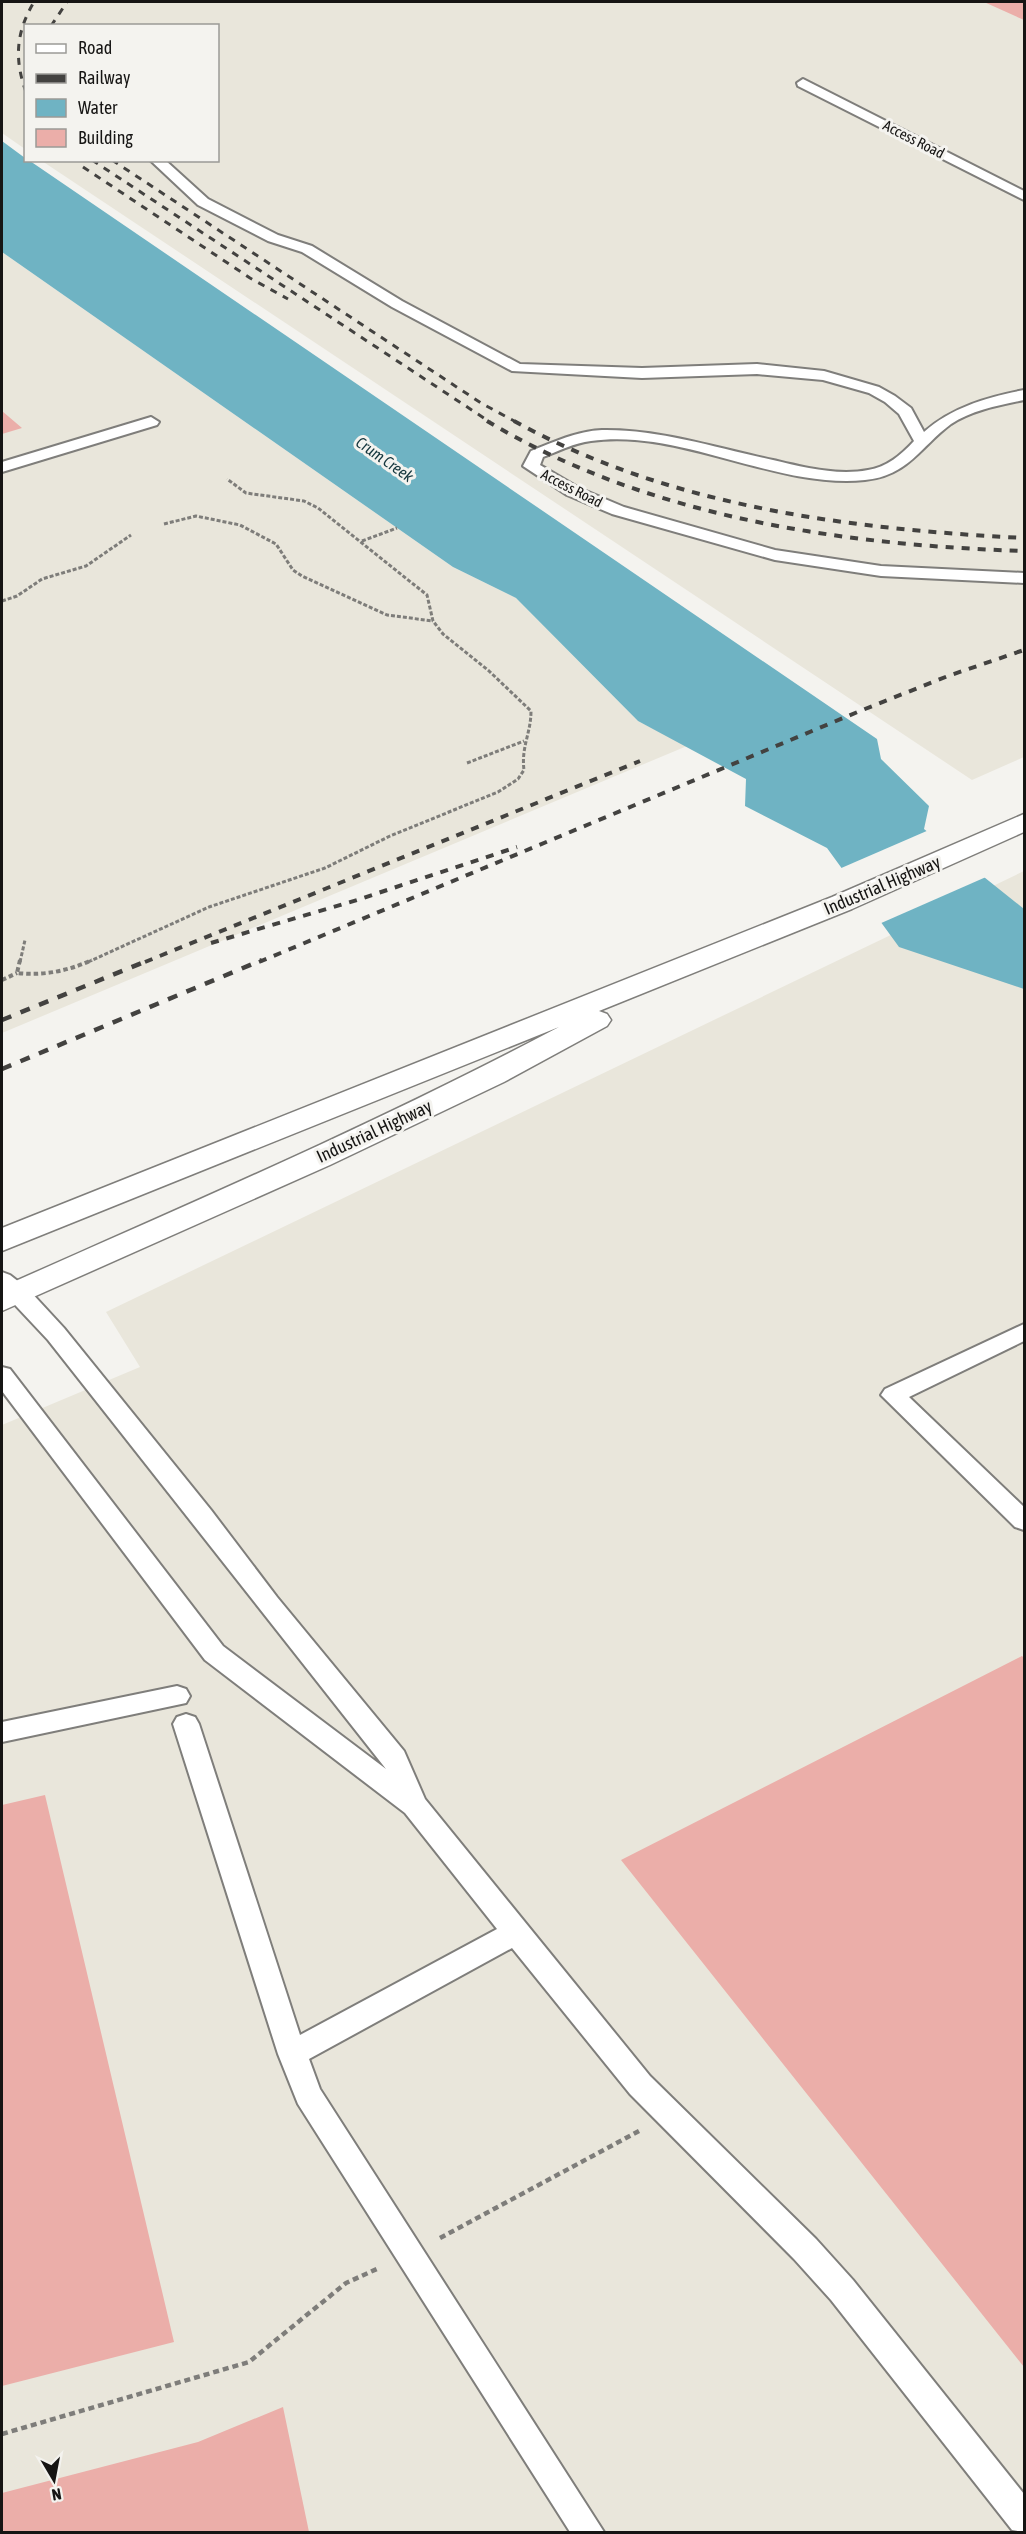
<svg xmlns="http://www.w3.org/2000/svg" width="1026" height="2534" font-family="'Asap Condensed',sans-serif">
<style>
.built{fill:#e9e6db}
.water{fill:#6fb3c3}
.pier{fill:#f4f3ef}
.building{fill:#ebaea9}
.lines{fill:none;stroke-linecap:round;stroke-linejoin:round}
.service-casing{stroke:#7f7e7b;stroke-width:4}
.primary-casing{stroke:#7f7e7b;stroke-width:3}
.path-far2{stroke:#7e7d7a;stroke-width:3;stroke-dasharray:4 2;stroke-linecap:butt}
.path-far1{stroke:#7e7d7a;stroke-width:4;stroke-dasharray:4.5 3;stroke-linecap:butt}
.path{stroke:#7e7d7a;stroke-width:4.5;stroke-dasharray:6 4;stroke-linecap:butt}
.service{fill:#fff;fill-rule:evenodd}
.primary{fill:#fff;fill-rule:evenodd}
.rail-far2{stroke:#434240;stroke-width:3;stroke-dasharray:7 7;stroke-linecap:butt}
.rail-far1{stroke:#434240;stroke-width:4;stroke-dasharray:8 8;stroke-linecap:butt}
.rail{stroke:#434240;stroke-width:4.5;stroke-dasharray:10 10;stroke-linecap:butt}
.labels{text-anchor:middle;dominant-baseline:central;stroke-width:6;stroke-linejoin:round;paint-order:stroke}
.far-street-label{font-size:15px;fill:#161514;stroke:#f4f3ef}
.far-water-label{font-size:16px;font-style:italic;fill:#14363d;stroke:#f4f3ef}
.street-label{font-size:18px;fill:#161514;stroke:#f4f3ef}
</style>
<rect width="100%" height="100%" fill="#f4f3ef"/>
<path class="built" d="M2,2H1024V757L972,780L42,161L218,160V26H26L25,149L2,133Z
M2,252L453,567L516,598L638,721L687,746L2,1033Z
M1024,871V2532H2V1425L140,1367L106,1312Z"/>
<path class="water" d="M2,141L25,158L26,160L30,161L877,739L881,759L929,806L924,829L1024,909V989L899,947L827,848L745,806L746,779L638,721L516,598L453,567L2,252Z"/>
<path class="pier" d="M929,830L986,877L879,924L839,869Z"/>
<path class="building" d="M984,2H1024V20Z
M2,411L22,428L2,434Z
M1022,1656L1024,1658V2367L621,1860Z
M45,1795L174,2342L2,2386V1805Z
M283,2407L309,2532H2V2493L198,2442Z"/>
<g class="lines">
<g class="service-casing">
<path id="service" d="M803,79L1024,191V200L798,86L797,83Z
M150,160H165L208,199L278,235L312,246L402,301L520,364L642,368L757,364L824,371L879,387L895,396L911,408L924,432C952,407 988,397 1024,390V400C1001,405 972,410 951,424C920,447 908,476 865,480C775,489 680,428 591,441C574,443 559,451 543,457L540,465L579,488L624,507L775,550L881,566L1024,573V583L881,576L775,560L612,514L567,495L523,466L531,451C554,442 577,431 602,430C659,429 717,448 773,460C803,467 837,476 868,470C887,467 901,455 914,441L899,414L885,402L869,393L823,380L757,374L642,378L512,371L392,307L302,252L268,241L198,205Z
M151,417L159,422L157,425L2,472V462Z
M2,1272L10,1275L28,1289L64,1328L211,1510L277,1597L404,1751L425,1799L650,2076L816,2239L853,2280L1024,2494V2532L1012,2530L831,2300L794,2259L630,2094L512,1948L309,2059L320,2089L604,2532H570L298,2104L278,2054L173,1724L177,1717L186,1714L195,1717L199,1724L300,2035L497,1929L405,1813L205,1660L2,1391V1367L10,1369L223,1646L386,1769L48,1340L2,1291Z
M1024,1324V1341L909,1397L1024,1507V1530L1015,1527L881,1395L885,1389Z
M177,1686L186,1689L190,1696L186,1703L2,1742V1722Z"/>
</g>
<g class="primary-casing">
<path id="primary" d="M1024,814V832L852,909L599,1011L607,1014L611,1020L607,1026L504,1082L330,1165L2,1311V1287C189,1204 378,1123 559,1027L2,1251V1228L832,897Z"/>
</g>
<path class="path-far2" d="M164,524L196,516L240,525L276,544L293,570L302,576L387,615L433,621
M362,541L397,528
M2,601L17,596L42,579L86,566L131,535
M467,763L524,741
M20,962L25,940
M88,962L209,907L325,868L390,836L498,792L518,779L524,770C521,747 531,733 531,711L489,671L443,634L433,621L427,595L318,508L304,501L246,493L227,479"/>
<path class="path-far1" d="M20,960L17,973C43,976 68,971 92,960
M2,980L17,973"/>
<path class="path" d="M440,2238L639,2131
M2,2434L249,2362L346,2283L379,2268"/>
<use href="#service" class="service"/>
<use href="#primary" class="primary"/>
<path class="rail-far2" d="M51,26L67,2
M26,92C14,59 16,32 34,2
M92,160L490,422
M112,160L481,403L516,422
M83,167L250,278L288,299"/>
<path class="rail-far1" d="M487,421C647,517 841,545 1024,551
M514,421C670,507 849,529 1024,538
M211,943L357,900L517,847
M145,962L640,761
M259,962L860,711L948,676L1024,650"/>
<path class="rail" d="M2,1020L149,960
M2,1069L262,960"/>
</g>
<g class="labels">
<g class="far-street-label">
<text transform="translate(914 139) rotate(27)">Access Road</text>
<text transform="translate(572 488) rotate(27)">Access Road</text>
</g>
<g class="far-water-label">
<text transform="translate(385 459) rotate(35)">Crum Creek</text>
</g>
<g class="street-label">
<text transform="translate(882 885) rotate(-23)">Industrial Highway</text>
<text transform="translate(374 1131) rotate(-25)">Industrial Highway</text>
</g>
</g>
<rect width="1026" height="2534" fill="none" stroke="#161514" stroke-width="6"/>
<rect x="24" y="24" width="195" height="138" fill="#f4f3ef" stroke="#9b9a97" stroke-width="1.5"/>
<rect x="36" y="44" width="30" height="9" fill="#ffffff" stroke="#9b9a97" stroke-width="1.5"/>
<text x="78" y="54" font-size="18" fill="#161514">Road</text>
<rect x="36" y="74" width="30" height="9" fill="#434240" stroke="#9b9a97" stroke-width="1.5"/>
<text x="78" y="84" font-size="18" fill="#161514">Railway</text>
<rect x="36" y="99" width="30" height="18" fill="#6fb3c3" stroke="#9b9a97" stroke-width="1.5"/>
<text x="78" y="114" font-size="18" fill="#161514">Water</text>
<rect x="36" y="129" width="30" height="18" fill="#ebaea9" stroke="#9b9a97" stroke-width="1.5"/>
<text x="78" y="144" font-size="18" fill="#161514">Building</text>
<g transform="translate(54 2480) rotate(170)" stroke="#f4f3ef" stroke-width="4.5" paint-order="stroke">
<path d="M0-4.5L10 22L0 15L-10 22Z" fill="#161514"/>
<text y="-9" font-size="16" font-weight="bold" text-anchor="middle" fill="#161514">N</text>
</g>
</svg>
